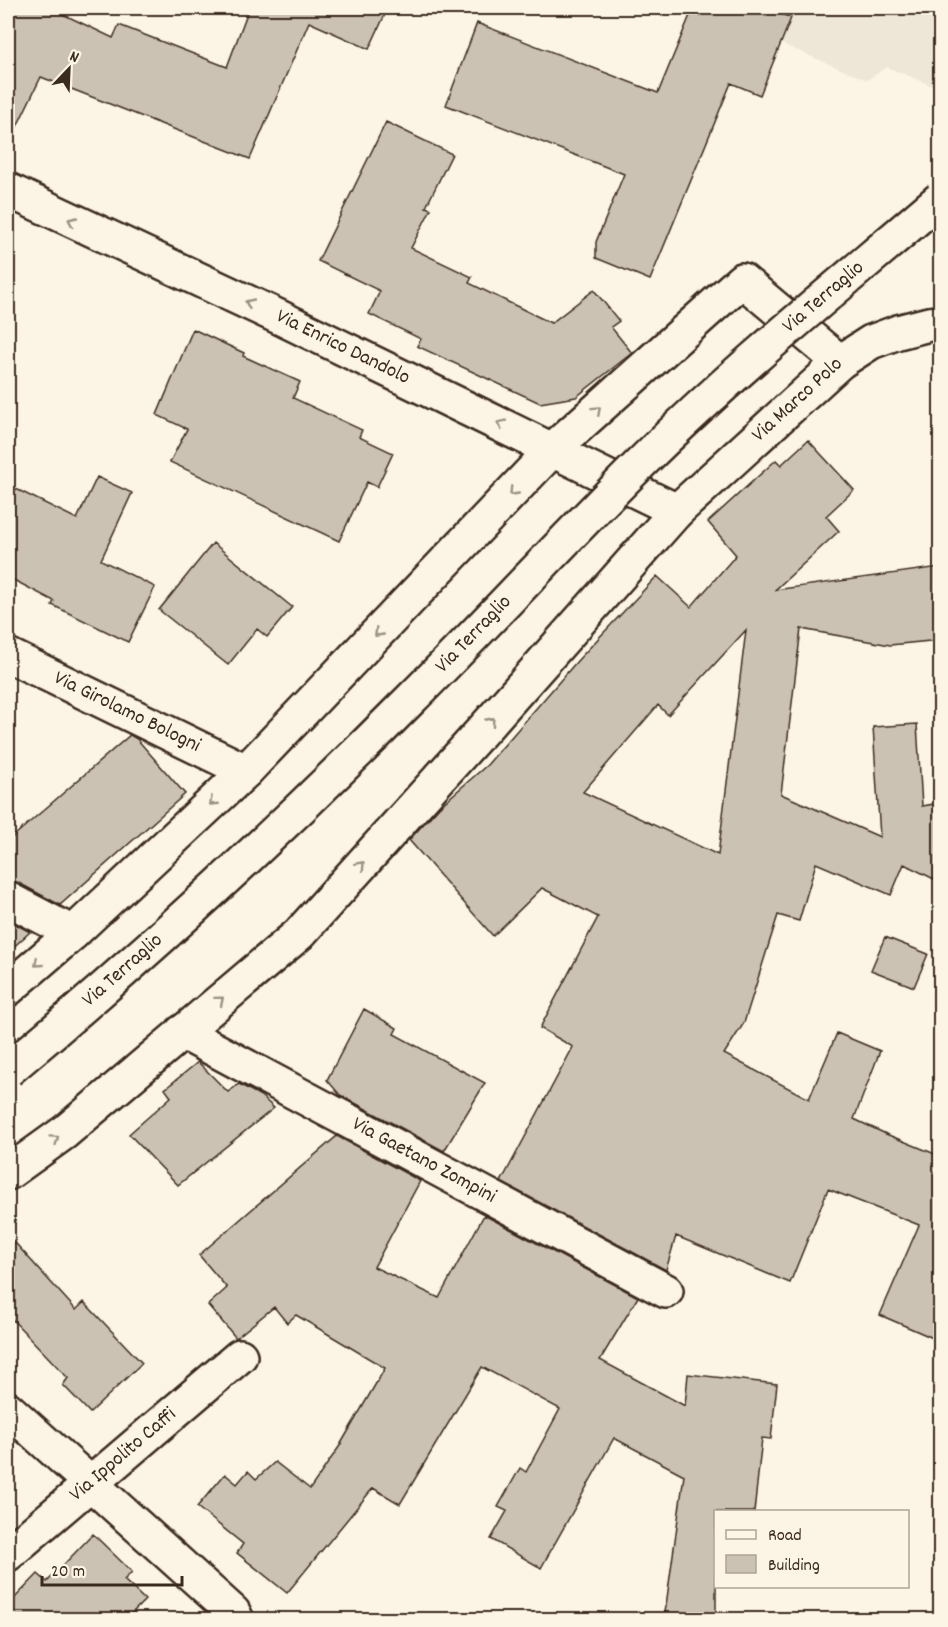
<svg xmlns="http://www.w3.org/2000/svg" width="948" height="1627" font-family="Dekko,sans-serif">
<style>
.built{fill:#eee6d6}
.building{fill:#ccc2b3;stroke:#3b2a1e;stroke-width:1.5;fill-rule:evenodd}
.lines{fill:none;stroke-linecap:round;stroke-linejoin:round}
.minor-casing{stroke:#3b2a1e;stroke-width:38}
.minor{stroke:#fcf5e5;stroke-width:33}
.major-bridge-casing{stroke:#3b2a1e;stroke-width:38;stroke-linecap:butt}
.major-bridge{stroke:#fcf5e5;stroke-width:33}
.oneway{stroke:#9c9082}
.labels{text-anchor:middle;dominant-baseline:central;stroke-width:5;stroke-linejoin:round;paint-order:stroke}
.street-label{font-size:21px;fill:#3b2a1e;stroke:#fcf5e5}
</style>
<rect width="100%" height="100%" fill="#fcf5e5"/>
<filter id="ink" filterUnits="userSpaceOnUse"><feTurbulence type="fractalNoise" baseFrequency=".0167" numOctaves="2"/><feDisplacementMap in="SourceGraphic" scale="12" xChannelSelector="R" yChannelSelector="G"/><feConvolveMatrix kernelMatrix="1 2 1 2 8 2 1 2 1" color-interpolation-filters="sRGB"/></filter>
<g filter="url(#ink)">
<path class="built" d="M696,8H940V89L887,67L867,80Z"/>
<path class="building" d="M8,8H50L113,38L119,25L227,67L249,8H388L369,49L309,22L250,159L41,77L8,145Z
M693,8H767L791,18L760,95L731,83L650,280L596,258V242L624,174L446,105L477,23L658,93Z
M386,122L452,154L426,207L431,209L411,248L472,277L469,283L551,323L594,290L619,321L611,327L632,353L576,397L540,403L417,346L421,339L369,314L380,291L318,261Z
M193,329L244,353L243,356L300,382L293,398L362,430L359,437L393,453L377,487L367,482L339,541L170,462L187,429L157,415Z
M808,440L854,490L826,516L839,531L775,590L940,567V640L890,645L801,629L781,794L880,837L873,727L917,724L922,806L940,803V882L904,864L891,895L816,863L799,921L778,915L744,1023L724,1054L809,1099L837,1033L880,1051L854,1119L886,1134L940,1156V1341L880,1315L919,1225L828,1189L790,1283L676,1236L666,1270L501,1182L573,1047L540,1028L598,917L542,888L493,936L409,840L439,807L487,765L578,660L657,576L691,607L736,555L708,522L776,460L781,465ZM746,630L718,855L583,792L658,705L668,715Z
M97,477L132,493L101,560L155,587L128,642L52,605L54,601L8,577V485L77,519Z
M213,543L292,607L267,637L257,629L228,665L159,610Z
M130,735L137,739L185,794L60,905L17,882L8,880V841Z
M8,920L30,932L8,952Z
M885,937L928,954L914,987L871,970Z
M364,1009L397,1028L394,1034L485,1083L444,1151L340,1095L327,1080Z
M198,1062L228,1092L239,1084L261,1096L274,1108L178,1185L129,1134L171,1097L165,1089Z
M337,1136L420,1181L374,1267L439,1298L484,1215L638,1297L600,1360L685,1406L688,1374L777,1384L771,1439L762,1438L754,1512H716V1620H664L684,1475L614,1438L541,1568L491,1539L507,1511L498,1507L520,1468L526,1472L560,1409L482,1367L400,1504L373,1488L287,1593L237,1553L243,1544L197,1507L225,1474L237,1484L248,1471L256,1479L275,1462L310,1489L339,1447L385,1368L296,1315L287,1323L274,1307L236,1338L208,1305L227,1288L199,1255Z
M8,1235L76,1310L84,1302L142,1363L90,1413L63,1385L68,1378L8,1315Z
M93,1534L132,1572L124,1580L145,1600L125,1620H8V1605L38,1574L47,1582Z"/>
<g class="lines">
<g class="minor-casing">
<g id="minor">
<path id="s1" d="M8,190L279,317L677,511"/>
<path id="s2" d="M8,655L246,771"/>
<path d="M8,899L73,933"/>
<path d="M8,989L73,933L246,771L553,449L742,280L840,362"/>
<path id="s3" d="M182,1032L666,1291"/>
<path id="s4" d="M8,1173L65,1132L299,934L490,722L677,511L840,362L871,342L898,332L929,324L940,323"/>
<path d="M8,1409L233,1612L237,1620"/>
<path id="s5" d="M8,1554L240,1356"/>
</g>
</g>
<use href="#minor" class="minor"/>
<g class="major-bridge-casing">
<g id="major-bridge">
<path id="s6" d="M8,1070C147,954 281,830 409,701C488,623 563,540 642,462C736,369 840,285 940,199"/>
</g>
</g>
<use href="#major-bridge" class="major-bridge"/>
</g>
<defs><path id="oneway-chevron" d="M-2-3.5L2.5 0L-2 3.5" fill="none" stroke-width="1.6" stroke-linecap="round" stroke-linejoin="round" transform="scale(1.5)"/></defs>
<g class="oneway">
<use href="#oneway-chevron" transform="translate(72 221) rotate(-155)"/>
<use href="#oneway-chevron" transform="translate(249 303) rotate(-155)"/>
<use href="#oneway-chevron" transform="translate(597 410) rotate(-42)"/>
<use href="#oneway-chevron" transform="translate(501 424) rotate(-154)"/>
<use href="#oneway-chevron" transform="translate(513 492) rotate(134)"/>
<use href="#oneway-chevron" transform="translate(378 633) rotate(134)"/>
<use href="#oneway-chevron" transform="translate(491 721) rotate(-48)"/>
<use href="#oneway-chevron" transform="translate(213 802) rotate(137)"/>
<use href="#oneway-chevron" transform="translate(361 865) rotate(-48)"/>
<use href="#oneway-chevron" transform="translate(38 963) rotate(139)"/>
<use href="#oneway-chevron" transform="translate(220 1000) rotate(-40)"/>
<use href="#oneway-chevron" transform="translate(55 1139) rotate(-35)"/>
</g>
</g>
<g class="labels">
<g class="street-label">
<text stroke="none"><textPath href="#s6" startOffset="1124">Via Terraglio</textPath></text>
<text stroke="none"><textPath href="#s1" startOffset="370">Via Enrico Dandolo</textPath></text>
<text stroke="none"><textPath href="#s4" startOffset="1108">Via Marco Polo</textPath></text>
<text stroke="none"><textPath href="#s6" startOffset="638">Via Terraglio</textPath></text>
<text stroke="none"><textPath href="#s2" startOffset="132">Via Girolamo Bologni</textPath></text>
<text stroke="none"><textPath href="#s6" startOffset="152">Via Terraglio</textPath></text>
<text stroke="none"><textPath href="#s3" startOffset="274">Via Gaetano Zompini</textPath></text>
<text stroke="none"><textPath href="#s5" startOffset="152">Via Ippolito Caffi</textPath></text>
</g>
</g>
<rect width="948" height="1627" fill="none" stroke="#fcf5e5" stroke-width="30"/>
<rect x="15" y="15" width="918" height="1597" fill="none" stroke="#3b2a1e" stroke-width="2" filter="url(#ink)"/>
<rect x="714" y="1510" width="195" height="78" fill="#fcf5e5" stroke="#afa495" stroke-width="1.5"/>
<rect x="726" y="1530" width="30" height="9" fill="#fcf5e5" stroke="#afa495" stroke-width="1.5"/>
<text x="768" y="1540" font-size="18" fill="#3b2a1e">Road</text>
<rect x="726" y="1555" width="30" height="18" fill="#ccc2b3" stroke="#afa495" stroke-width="1.5"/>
<text x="768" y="1570" font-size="18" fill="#3b2a1e">Building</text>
<g transform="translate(69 69) rotate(23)" stroke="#fcf5e5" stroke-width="4.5" paint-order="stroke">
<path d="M0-4.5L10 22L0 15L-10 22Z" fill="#3b2a1e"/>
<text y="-9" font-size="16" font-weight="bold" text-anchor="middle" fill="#3b2a1e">N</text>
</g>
<path d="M42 1576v9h140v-9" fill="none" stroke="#3b2a1e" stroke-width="3"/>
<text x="51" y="1576" font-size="18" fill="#3b2a1e" stroke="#fcf5e5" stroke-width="4.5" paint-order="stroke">20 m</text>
</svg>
